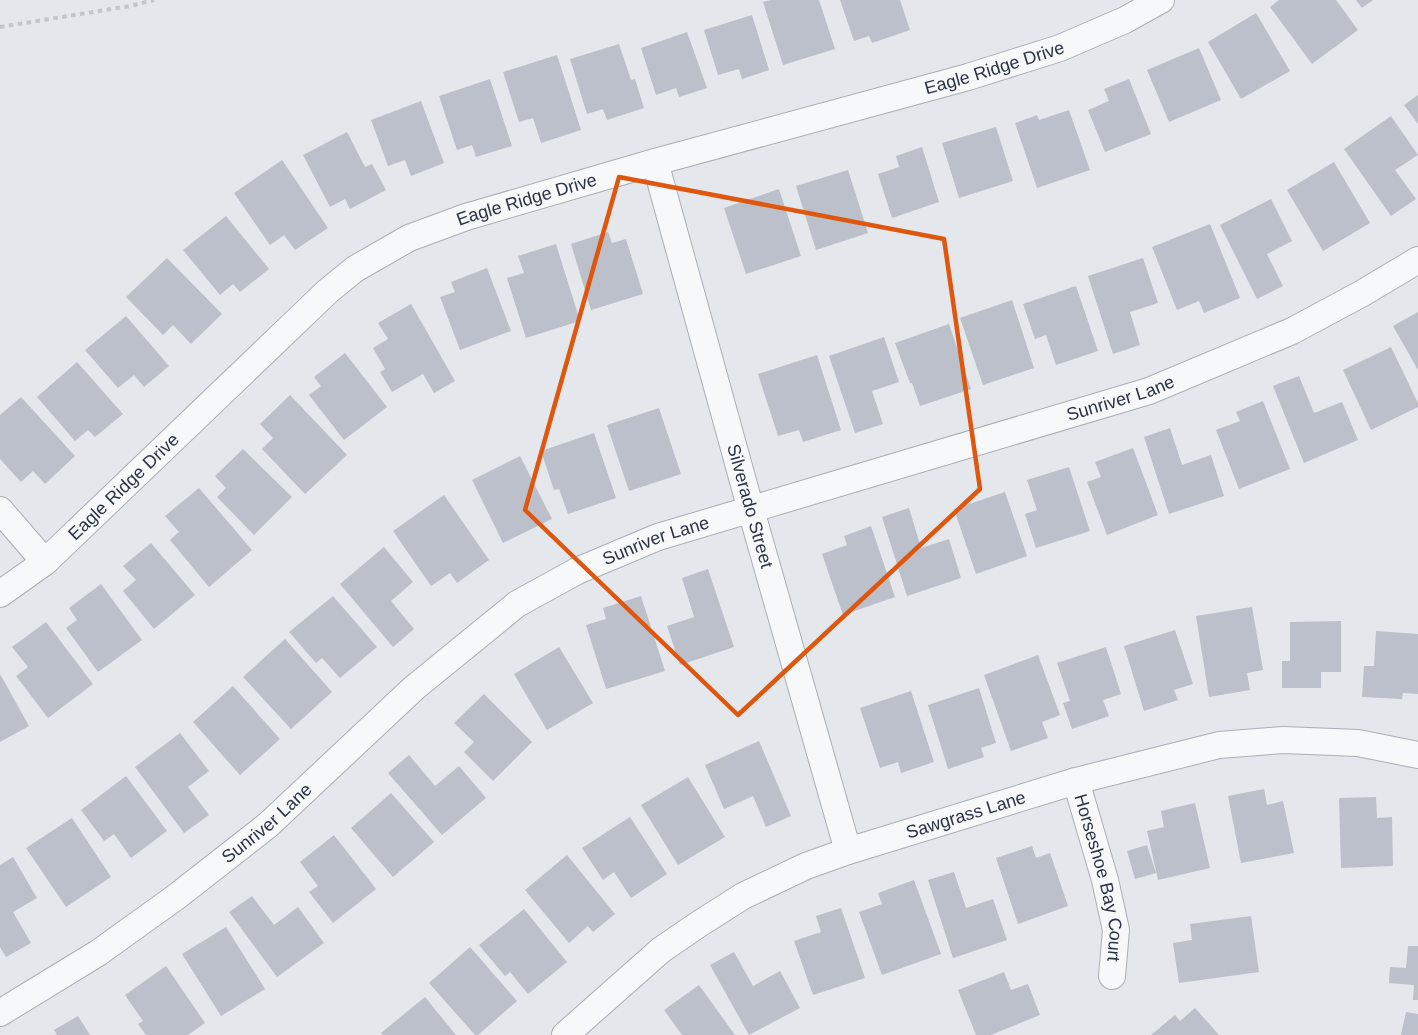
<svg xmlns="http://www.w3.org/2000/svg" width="1418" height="1035" font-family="Helvetica,sans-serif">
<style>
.building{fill:#bbc0ca}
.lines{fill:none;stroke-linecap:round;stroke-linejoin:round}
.street-casing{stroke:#a9aeb7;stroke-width:28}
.path{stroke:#c2c5cb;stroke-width:4;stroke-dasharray:4.5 4.5;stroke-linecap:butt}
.street{stroke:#f7f8fa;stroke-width:26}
.marked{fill:none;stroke:#df570f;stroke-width:4.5;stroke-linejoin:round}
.labels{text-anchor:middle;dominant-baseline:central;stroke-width:4.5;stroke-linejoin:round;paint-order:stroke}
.street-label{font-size:18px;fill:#2b3445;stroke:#f4f6f9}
</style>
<rect width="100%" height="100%" fill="#e4e7ec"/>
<path class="building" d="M771,0H819L835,49L783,65L763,2Z
M840,0H900L910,30L872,43L869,36L854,41Z
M1279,0H1336L1358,30L1312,64L1270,7Z
M1356,0H1373L1362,8Z
M1256,13L1290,71L1241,99L1208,42Z
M752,15L769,70L742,79L739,69L718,75L704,30Z
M687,32L707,88L679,97L676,88L656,95L641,48Z
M619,44L631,80L635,79L644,108L607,120L603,109L587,114L570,59Z
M1199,48L1221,100L1169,122L1147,70Z
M557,55L581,130L541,143L533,118L519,122L503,72Z
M490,79L512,146L476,157L472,145L457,150L439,96Z
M1129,79L1151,134L1105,152L1088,110L1109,101L1104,89Z
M1418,95V124L1404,105Z
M421,101L444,163L411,176L405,160L388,166L371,120Z
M1069,110L1090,170L1037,188L1015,123L1037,115L1039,120Z
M1391,116L1418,155L1395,170L1416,199L1391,216L1344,149Z
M996,127L1013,181L959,198L942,143Z
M347,132L365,167L372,164L386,190L350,209L345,199L330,207L303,155Z
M922,147L939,202L892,218L878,174L899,167L896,156Z
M282,160L328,228L295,250L284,235L270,245L234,193Z
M1334,162L1370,223L1323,251L1287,190Z
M848,170L868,233L816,250L796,186Z
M779,189L801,256L746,274L724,208Z
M1271,199L1292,241L1267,254L1283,286L1257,299L1220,225Z
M226,216L269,269L240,292L233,284L220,295L183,250Z
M1210,224L1240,298L1204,313L1199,301L1177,310L1152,247Z
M608,232L612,243L626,239L643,294L591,310L571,244Z
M556,244L580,321L526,338L507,278L524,273L518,256Z
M167,258L222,314L191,344L173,325L163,335L126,297Z
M1143,258L1158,303L1130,312L1140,345L1113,354L1088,276Z
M487,268L511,331L460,350L440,297L455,292L451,282Z
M1076,286L1098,351L1056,365L1046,335L1035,339L1023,304Z
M1012,300L1034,368L983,385L960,318Z
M411,304L455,381L434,393L423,374L392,392L380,372L385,369L373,348L388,339L378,323Z
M1418,312V370L1393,326Z
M126,316L169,366L144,387L134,375L118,388L85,350Z
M949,324L971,389L920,406L912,383H910L895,343Z
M884,337L899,382L872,391L883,424L855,433L829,356Z
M1391,347L1418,403V407L1371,430L1343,370Z
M345,353L387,407L344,440L309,395L321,386L314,377Z
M817,355L841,430L803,442L799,430L778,436L758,374Z
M77,362L123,414L95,437L88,430L75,441L37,397Z
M1299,376L1314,413L1342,402L1358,440L1304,463L1273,386Z
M290,395L347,455L305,494L262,449L273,438L260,424Z
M21,397L75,456L45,484L33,471L21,482L0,459V415Z
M1263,401L1290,469L1239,489L1216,430L1240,421L1236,412Z
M659,408L681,474L629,491L607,425Z
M1170,428L1182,465L1211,455L1224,496L1169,514L1144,437Z
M594,433L616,498L568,514L559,489L554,490L541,451Z
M1133,448L1158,515L1107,535L1087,482L1101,477L1095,462Z
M243,449L292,497L254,535L217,497L226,488L215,476Z
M520,456L552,519L503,543L472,480Z
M1069,467L1090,531L1036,548L1025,514L1037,510L1027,480Z
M199,488L252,550L209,587L170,540L179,532L165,516Z
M1005,492L1027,556L976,574L954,509Z
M444,495L489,560L457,583L450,573L431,586L393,531Z
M909,508L921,548L949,539L961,578L907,596L882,517Z
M871,526L895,597L843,615L822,554L847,545L844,536Z
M151,543L195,595L154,629L123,591L136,580L123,566Z
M384,547L413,582L391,601L414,629L393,647L340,584Z
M708,569L734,647L680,665L667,626L694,617L682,578Z
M101,584L142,640L98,672L66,628L77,620L69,608Z
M333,596L377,647L340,678L322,658L316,663L289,632Z
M641,596L665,671L606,689L586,625L606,619L603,608Z
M1252,607L1263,670L1247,673L1250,690L1209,697L1196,616Z
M1341,621V672H1321V688H1282V661H1290V622Z
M46,622L93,684L48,718L16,676L28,667L12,647Z
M1175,630L1193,684L1174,690L1178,700L1144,711L1124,646Z
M1376,631L1418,634V694L1403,693L1402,699L1362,697L1364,666H1374Z
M285,639L332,692L291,729L243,677Z
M559,647L593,703L547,730L514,674Z
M1106,647L1121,694L1103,700L1109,716L1072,729L1063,703L1070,701L1057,663Z
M1038,655L1060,715L1042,722L1048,738L1011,751L984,675Z
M0,674L29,726L0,742Z
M233,686L280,739L240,775L193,722Z
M979,688L996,743L981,748L984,757L948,769L928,705Z
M911,691L934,762L901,773L898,762L880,768L860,708Z
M484,694L532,742L493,781L464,752L474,742L454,723Z
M180,733L209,771L188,787L209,815L184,833L135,767Z
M759,741L791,816L766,827L753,796L724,809L705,765Z
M409,755L435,786L459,766L486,798L442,835L388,773Z
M126,776L167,831L131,858L114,834L104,841L81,810Z
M688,777L725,837L678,865L641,805Z
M1264,789L1267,805L1283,801L1294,853L1241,863L1228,796Z
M391,793L434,842L393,877L351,828Z
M1376,797L1377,818L1392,817L1393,866L1341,868L1339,798Z
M1195,803L1210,868L1158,880L1147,831L1164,827L1161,811Z
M630,817L667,874L631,898L614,872L603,880L582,848Z
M72,818L111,877L66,907L26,848Z
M334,835L376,889L333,923L309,892L318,886L300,862Z
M1147,845L1156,873L1135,879L1127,851Z
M1032,846L1036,858L1050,853L1068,906L1018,924L996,858Z
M567,855L615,914L593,932L588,926L569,943L525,890Z
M13,857L37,898L13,912L31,943L6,957L0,947V865Z
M954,872L966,908L993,899L1007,940L953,958L928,880Z
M914,880L941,954L882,975L859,912L882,904L878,893Z
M252,896L274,925L298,907L324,943L277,977L229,912Z
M841,908L865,978L813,995L794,941L821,932L816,916Z
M524,909L567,962L528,994L510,972L505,976L479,945Z
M1251,916L1259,972L1179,983L1173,943L1192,940L1190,924Z
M226,927L265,989L221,1016L182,954Z
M1408,946H1418V1000H1413L1414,985L1389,983L1390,967L1406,968Z
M470,947L517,1001L478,1035H475L429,983Z
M734,952L753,986L780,971L800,1008L749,1035L710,965Z
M166,966L205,1023L188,1035H146L138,1024L143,1021L125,995Z
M1004,972L1011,990L1028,984L1040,1015L991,1035H976L958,990Z
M699,985L735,1035H682L664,1010Z
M425,997L456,1035H383L381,1033Z
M1195,1008L1219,1035H1151L1175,1015L1180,1021Z
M1406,1012L1418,1014V1035H1401Z
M78,1016L90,1035H57L54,1030Z"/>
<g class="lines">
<g class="street-casing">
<g id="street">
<path id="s1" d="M655,162L751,510L848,851"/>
<path d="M0,510L45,562"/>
<path id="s2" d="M0,594L45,562L328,291L355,269L409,238L466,217L655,162L968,77L1060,48L1125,20L1161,0"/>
<path id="s3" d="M1076,781L1105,880L1116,930L1112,976"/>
<path id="s4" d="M0,1013L98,953L176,897L268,825L414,688L517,604L577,571L658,537L1149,391L1292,331L1361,294L1418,260"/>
<path id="s5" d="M565,1035L661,950L699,924L743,896L806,866L848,851L1076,781L1219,745L1283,740L1358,743L1418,755"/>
</g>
</g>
<path class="path" d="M0,27L130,6L154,0"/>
<use href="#street" class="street"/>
</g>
<path class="marked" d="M619,177L944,239L980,489L738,715L525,510Z"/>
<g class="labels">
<g class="street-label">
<text stroke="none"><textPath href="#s2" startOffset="1154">Eagle Ridge Drive</textPath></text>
<text stroke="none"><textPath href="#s2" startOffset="668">Eagle Ridge Drive</textPath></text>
<text stroke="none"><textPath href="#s4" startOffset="1300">Sunriver Lane</textPath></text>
<text stroke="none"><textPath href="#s2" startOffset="164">Eagle Ridge Drive</textPath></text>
<text stroke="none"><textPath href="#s1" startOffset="357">Silverado Street</textPath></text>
<text stroke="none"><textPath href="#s4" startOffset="814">Sunriver Lane</textPath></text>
<text stroke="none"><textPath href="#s5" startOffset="464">Sawgrass Lane</textPath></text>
<text stroke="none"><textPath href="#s4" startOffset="328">Sunriver Lane</textPath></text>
<text stroke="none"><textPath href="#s3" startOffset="100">Horseshoe Bay Court</textPath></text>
</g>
</g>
</svg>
